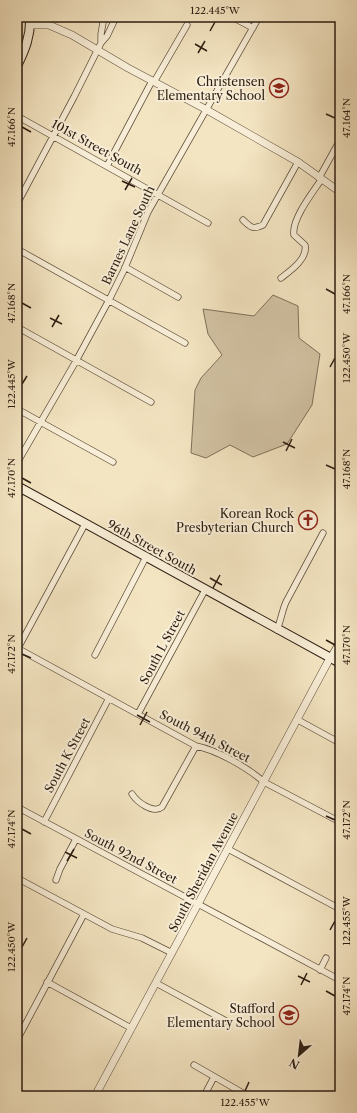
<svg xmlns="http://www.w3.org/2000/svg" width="357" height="1113" font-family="'Libre Caslon Text',serif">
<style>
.green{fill:#d2c3a4;stroke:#80705a}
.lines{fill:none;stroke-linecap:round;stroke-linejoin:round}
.minor-casing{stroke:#5f4f3d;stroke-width:7}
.tertiary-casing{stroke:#5f4f3d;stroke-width:8}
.secondary-casing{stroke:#2d1d11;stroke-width:10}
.minor{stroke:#f8eed7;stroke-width:5.5}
.tertiary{stroke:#f8eed7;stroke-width:7}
.secondary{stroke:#f8eed7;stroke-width:8}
.ticks{fill:none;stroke:#2d1d11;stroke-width:1.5}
.labels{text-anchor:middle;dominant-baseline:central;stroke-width:4;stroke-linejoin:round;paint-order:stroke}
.poi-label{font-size:12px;fill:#2d1d11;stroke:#f8eed7;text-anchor:end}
.street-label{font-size:12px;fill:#2d1d11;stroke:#f8eed7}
.neatline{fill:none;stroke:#2d1d11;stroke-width:1.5}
.ticks-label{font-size:10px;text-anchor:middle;fill:#2d1d11}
</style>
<rect width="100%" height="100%" fill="#f4e5c2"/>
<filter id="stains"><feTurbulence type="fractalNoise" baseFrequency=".005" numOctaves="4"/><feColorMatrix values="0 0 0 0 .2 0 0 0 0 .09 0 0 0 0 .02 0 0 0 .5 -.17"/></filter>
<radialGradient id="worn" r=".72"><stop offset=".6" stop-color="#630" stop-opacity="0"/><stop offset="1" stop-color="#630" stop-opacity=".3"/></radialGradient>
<path class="green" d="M273,295L298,306L299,338L320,354L312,405L287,444L253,457L230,445L206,458L191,453L195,390L201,378L222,355L208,334L203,309L254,316Z"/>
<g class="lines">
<g class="minor-casing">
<path id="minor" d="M232,17L253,28
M101,43V34L104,17
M154,82L187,25
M17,116L208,223
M107,166L152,81
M319,178L340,140
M17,204L74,97L101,43L107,36L116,17
M243,220C250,227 253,230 263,225L298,162
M17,249L185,343
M125,267L178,297
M281,278C290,271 308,259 305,245L294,235C291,220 313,192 321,180
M17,327L151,402
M17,409L113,462
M17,463L76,361L109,300L124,270L148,212L259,17
M17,498L22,489
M277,630C281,620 282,611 286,602L323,533
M17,648L196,746C217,750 248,768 264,782L340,822
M17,650L85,524
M95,655L146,557
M330,658L340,641
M138,714L205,590
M298,720L340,743
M132,794C137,802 153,814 162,807L196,746
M17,807L340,980
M44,822L109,698
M228,849L340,909
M17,878L112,929L142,938L172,953
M56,880L60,869L76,839
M320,970L326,958
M47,982L131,1028
M156,983L228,1022
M17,1040L84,914
M194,1065L248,1096
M204,1096L214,1077"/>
</g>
<g class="tertiary-casing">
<path id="tertiary" d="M31,25H49L72,35L128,68L207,110L298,162L340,192
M95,1096L330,658"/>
</g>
<g class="secondary-casing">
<path id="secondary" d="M17,66C25,50 31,35 30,17
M17,486L340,663"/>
</g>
<use href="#minor" class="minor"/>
<use href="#tertiary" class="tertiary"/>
<use href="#secondary" class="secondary"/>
</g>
<path class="ticks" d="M210,31L215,22M195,44L207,51M198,53L205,41M326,114L335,118M22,127L31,132M122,181L135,187M125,190L132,178M326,289L335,294M22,303L31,308M50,318L62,324M52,327L59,315M330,367L335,358M22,384L27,376M283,442L295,448M286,451L292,439M326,465L335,469M22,478L31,483M210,578L222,585M213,588L220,575M326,640L335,645M22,654L31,658M137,715L150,722M140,725L147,712M326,816L335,820M22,829L31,834M65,852L77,858M67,861L74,849M330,930L335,921M22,947L27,938M298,976L310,982M301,985L307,973M326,991L335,996M245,1091L249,1082"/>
<defs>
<g id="school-ring" transform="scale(1)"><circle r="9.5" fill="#f8eed7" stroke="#8f2418" stroke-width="1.5"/><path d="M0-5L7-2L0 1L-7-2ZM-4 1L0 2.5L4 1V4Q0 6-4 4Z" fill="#8f2418"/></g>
<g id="church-ring" transform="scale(1)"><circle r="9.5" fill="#f8eed7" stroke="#8f2418" stroke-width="1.5"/><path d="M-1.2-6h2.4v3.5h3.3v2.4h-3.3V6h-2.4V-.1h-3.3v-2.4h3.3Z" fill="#8f2418"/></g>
</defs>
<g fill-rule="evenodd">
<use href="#school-ring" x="279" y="88"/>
<use href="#church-ring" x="308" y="520"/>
<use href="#school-ring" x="289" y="1015"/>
</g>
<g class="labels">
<g class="poi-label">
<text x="265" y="81">Christensen<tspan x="265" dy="14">Elementary School</tspan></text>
<text x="294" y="513">Korean Rock<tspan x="294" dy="14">Presbyterian Church</tspan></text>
<text x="275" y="1008">Stafford<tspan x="275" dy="14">Elementary School</tspan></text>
</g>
<g class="street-label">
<text transform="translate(97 147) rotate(29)">101st Street South</text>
<text transform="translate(128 235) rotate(-65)">Barnes Lane South</text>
<text transform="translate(152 547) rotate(29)">96th Street South</text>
<text transform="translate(162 647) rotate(-62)">South L Street</text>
<text transform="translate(205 736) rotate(27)">South 94th Street</text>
<text transform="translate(67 755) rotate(-62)">South K Street</text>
<text transform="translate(131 856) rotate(28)">South 92nd Street</text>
<text transform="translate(203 872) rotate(-62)">South Sheridan Avenue</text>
</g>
</g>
<rect width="357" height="1113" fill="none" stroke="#f4e5c2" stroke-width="44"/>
<g transform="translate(299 1055) rotate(208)" stroke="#f8eed7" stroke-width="3" paint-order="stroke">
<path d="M0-3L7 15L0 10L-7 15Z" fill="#2d1d11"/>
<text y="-6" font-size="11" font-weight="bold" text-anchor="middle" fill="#2d1d11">N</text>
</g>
<rect x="22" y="22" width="313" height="1069" class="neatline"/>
<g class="ticks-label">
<text x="215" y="14">122.445°W</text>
<text transform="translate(346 118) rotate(-90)" y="4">47.164°N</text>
<text transform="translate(11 127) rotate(-90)" y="4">47.166°N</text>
<text transform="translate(346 294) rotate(-90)" y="4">47.166°N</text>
<text transform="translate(11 303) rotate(-90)" y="4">47.168°N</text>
<text transform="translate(346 358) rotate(-90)" y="4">122.450°W</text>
<text transform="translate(11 384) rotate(-90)" y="4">122.445°W</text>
<text transform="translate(346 469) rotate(-90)" y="4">47.168°N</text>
<text transform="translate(11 478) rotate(-90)" y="4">47.170°N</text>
<text transform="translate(346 645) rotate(-90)" y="4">47.170°N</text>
<text transform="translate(11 654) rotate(-90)" y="4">47.172°N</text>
<text transform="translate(346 820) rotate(-90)" y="4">47.172°N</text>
<text transform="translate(11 829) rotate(-90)" y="4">47.174°N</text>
<text transform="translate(346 921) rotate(-90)" y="4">122.455°W</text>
<text transform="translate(11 947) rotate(-90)" y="4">122.450°W</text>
<text transform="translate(346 996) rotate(-90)" y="4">47.174°N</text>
<text x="245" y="1106">122.455°W</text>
</g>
<rect width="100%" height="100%" filter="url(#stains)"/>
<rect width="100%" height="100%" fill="url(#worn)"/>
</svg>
